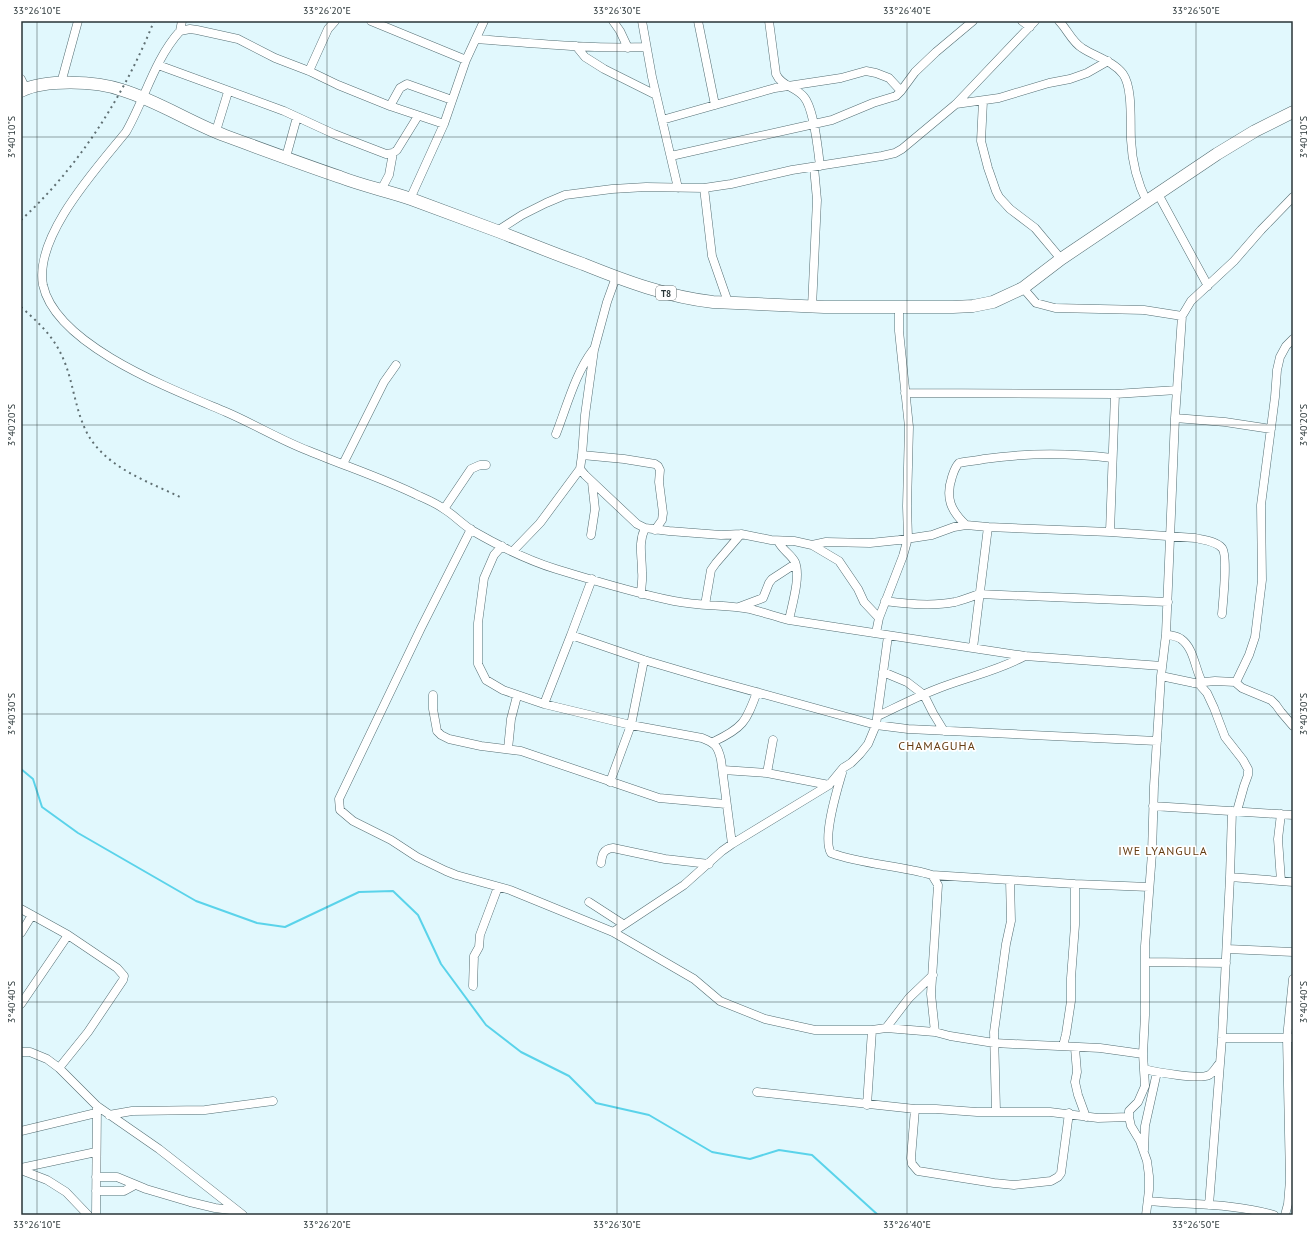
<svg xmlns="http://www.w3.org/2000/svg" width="1314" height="1236" font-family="'PT Sans',sans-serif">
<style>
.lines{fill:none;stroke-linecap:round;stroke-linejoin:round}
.stream{stroke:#5ad3ea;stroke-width:2}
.minor-casing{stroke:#546e73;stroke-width:9}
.highway-casing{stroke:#546e73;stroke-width:13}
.minor{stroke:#fff;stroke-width:8}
.highway{stroke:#fff;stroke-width:12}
.rail{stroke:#607073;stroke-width:2;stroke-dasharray:2 4;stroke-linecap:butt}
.ticks{fill:none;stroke:#293537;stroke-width:1;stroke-opacity:0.45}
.labels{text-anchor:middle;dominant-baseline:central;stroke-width:3.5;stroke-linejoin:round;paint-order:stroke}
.shield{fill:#fff;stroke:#697273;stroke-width:1}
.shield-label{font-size:9px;font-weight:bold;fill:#293537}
.quarter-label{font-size:12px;letter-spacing:1px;fill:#663d12;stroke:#fff}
.neatline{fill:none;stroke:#293537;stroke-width:1.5}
.ticks-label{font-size:10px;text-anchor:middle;fill:#293537}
</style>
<rect width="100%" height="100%" fill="#e1f8fd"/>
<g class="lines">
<path class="stream" d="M21,769L33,779L42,807L78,833L196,901L257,923L285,927L359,892L393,891L418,915L441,964L486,1025L521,1052L569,1076L596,1103L649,1115L712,1152L750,1159L779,1150L812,1155L878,1215"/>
<g class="minor-casing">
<path id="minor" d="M371,21L466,60
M613,21L620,31L628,48
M642,21L652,77L678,188
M698,21L715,105
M769,21L776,74C781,86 796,87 804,97C814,109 818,149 820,166
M1022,21L1030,27
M1059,21C1067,29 1072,42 1082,48C1096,57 1113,61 1123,74C1133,88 1130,123 1131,140C1132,162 1137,182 1147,202
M180,31L182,21
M476,39C532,43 589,49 646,47
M576,46L585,57L604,69L656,95
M158,65L284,111L334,134L386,154L393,153L397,150L418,116
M309,71L328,29L335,21
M21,79L26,89
M61,83L78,21
M983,101L981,141L988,168L996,191L999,197L1010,209L1035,228L1061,259
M956,104L999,98L1049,83L1070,79L1087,73L1108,61
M390,106L400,88L407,84L452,100
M662,120L775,88L841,78L866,71L876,73L889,78L901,91
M444,124L390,106L338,85L309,71L275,58L238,39L197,30L190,29L180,31C154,60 145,99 126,132C97,168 34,236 43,285C56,346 174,390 226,412C254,424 280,440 309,451C345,466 382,478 417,495C426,499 436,503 444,509C454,515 462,524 473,531C499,546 527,560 556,569C595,581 634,593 674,601C699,606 725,605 750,609C763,612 776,617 789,620L1025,656L1162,666
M216,131L228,92
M671,156L832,120L873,103L896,96L901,91L915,72L936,52L973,21
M286,157L297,117
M704,188L712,256L728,302
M381,190L389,175L393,153
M1158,194L1208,286
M410,199L444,124L466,60L484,21
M497,231L522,215L546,203L565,195L612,189L646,187L704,188L731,184L792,170L882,156L895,153L902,149L956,104L1035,21
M1023,288L1036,303L1055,308L1144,310L1182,316
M812,307L817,200L814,167
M905,393L1115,394L1177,390
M1175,418L1225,422L1271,429
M556,434C567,406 575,374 593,350
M582,455L624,459L655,464L658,466L660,470L659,482L663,513L662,520L655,530
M343,464L384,382L396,365
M580,469L585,475L637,524L645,528L669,531L721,535L741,534L771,540L794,541L812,545L826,542L870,543L899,540L932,535L954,527L966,525L988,527L1110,532L1195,538C1203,540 1216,541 1222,548C1228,555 1223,602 1222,614
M444,509L471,469L480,465H486
M966,525C951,511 945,498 952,477C954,471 955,467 959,463C967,461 975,461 984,459C1026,453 1069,453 1112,458
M471,529L421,628L339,799L340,810L353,821L391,840L417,857L446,871L456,875L510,890L613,932L694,979L720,1001L765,1019L815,1030H872L886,1028L935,1032L950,1036L994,1043L1100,1048L1143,1054
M1110,532L1115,394
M591,535L595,509L592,482
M778,541C782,550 791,554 795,562C801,576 792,605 789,620
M812,545L839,561L858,589L864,602L879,618
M502,546L494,555L484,578L478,623V664L486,680L503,690L544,704L631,725L702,738C715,743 718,746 721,760L732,844
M513,551L540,523L580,469L582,455L585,415L594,350L607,302L616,277
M592,579L571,635L644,660L705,678L876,725L908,729L1157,741
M641,594C641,587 643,579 642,572C642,556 638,543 645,528
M885,601C906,604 935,606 955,602C963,600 971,597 979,594L1168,602
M705,605L711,570L716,563L741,534
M739,607L763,598L769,583L772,579L795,564
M876,633L879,618L903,556L908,538L907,506L909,427L899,331V308
M1166,634C1171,636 1177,636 1181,639C1194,648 1195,669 1202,682
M973,648L988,527
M883,672L907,682L924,695L933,713L944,731
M1161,676L1199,684L1207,693L1214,708L1225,737L1243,760L1248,769V775L1244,786L1237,811
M1235,682L1242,688L1271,700L1276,705L1281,712L1293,726
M1194,683L1215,681L1235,682L1237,680L1249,655L1255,637L1262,580L1261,505L1275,397L1277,370L1280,357L1286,346L1293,339
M433,695V709L437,731L441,735L449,739L481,746L521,751L659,798L726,804
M544,704L571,635
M878,716C899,706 920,695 942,687C971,676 997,671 1025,656
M713,742C743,728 746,722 757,692
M508,749L511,719L517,696
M723,770L767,773L829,785
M767,773L773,740
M842,773C837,790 822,838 831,853C864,865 899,865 932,875L938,885L931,994L935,1032
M610,782L631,725L644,660
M1153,806L1293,815
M601,863C602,855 603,849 613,848L665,859L709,864
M932,875L1075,884L1149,887
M1230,877L1293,882
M1281,881L1278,839L1281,814
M589,902L623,924
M21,909L68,935L117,968L124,976L123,980L88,1032L59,1068
M613,932L684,885L722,851L732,844L829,785L843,768L851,763L860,754L868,744L876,725L888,636
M21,933L32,915
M1227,949L1293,952
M1145,962L1226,963
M473,986L474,956L479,947L480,935L498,887
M21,1004L68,935
M886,1028L909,998L933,975
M1222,1038H1293
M1063,1046L1066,1034L1071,1001V978L1075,925V884
M1075,1048L1077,1072L1075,1082L1078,1095L1086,1117
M21,1052H30L47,1059L59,1068L97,1106L159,1149L243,1215
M1144,1069C1156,1072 1199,1080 1209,1075C1213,1073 1216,1067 1219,1064
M757,1092L915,1109H936L977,1112H1050L1098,1118L1129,1117
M867,1105L872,1030
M915,1109L911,1158L912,1164L918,1171L994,1183L1014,1185L1051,1181L1058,1177L1061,1173L1069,1113
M996,1111L994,1032L1006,944L1011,921L1010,880
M109,1115L132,1111L205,1110L273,1101
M21,1131L96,1113
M1144,1150L1145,1126L1157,1072
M21,1168L96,1152
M21,1170L47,1180L66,1192L88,1215
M96,1177H117L146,1189L190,1202L215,1208L238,1211
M96,1191H124L135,1185
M1148,1201C1190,1205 1233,1203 1274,1215
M1209,1205L1222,1038L1230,877L1232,811
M96,1215L97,1106
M1146,1215L1149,1190V1176L1147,1161L1140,1141L1131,1126L1129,1117V1111L1138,1102L1145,1086L1143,1054L1145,1015V946L1152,853L1154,786L1161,676L1166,634L1175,418L1182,316L1191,301L1234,261L1261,230L1293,197
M1285,1215L1288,1204L1290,1180L1287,1038L1293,979"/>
</g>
<g class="highway-casing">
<path id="highway" d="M21,91C46,79 96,81 122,90C158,101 191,123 226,136C264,150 302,164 340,177C363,186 388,191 411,199C441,210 471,221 500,232C528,243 555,254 583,264C625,281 668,297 713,302L824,307H953L973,306L993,302L1023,288L1061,259L1217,154L1255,131L1293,112"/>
</g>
<use href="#minor" class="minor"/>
<use href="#highway" class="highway"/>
<path class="rail" d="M21,220C79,167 125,94 154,21
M21,307C38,322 53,336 62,356C75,383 75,421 95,445C116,471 151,483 180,497"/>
</g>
<path class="ticks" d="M37,21V1215M327,21V1215M617,21V1215M907,21V1215M1196,21V1215M21,137H1293M21,425H1293M21,714H1293M21,1002H1293"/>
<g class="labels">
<rect class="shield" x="656" y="286" width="20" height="14" rx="3"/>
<g class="shield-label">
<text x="666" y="293">T8</text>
</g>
<g class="quarter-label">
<text x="937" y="745">CHAMAGUHA</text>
<text x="1163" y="850">IWE LYANGULA</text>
</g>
</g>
<rect width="1314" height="1236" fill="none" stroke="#ffffff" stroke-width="44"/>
<rect x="22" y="22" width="1270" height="1192" class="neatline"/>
<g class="ticks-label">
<text x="37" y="14">33°26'10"E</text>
<text x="327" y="14">33°26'20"E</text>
<text x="617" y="14">33°26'30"E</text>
<text x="907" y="14">33°26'40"E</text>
<text x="1196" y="14">33°26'50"E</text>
<text transform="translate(11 137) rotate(-90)" y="4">3°40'10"S</text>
<text transform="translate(1303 137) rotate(-90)" y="4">3°40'10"S</text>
<text transform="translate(11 425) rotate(-90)" y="4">3°40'20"S</text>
<text transform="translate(1303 425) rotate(-90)" y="4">3°40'20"S</text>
<text transform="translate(11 714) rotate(-90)" y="4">3°40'30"S</text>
<text transform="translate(1303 714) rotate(-90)" y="4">3°40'30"S</text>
<text transform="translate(11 1002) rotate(-90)" y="4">3°40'40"S</text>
<text transform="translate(1303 1002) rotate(-90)" y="4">3°40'40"S</text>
<text x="37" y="1228">33°26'10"E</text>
<text x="327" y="1228">33°26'20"E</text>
<text x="617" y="1228">33°26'30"E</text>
<text x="907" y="1228">33°26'40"E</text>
<text x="1196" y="1228">33°26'50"E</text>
</g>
</svg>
